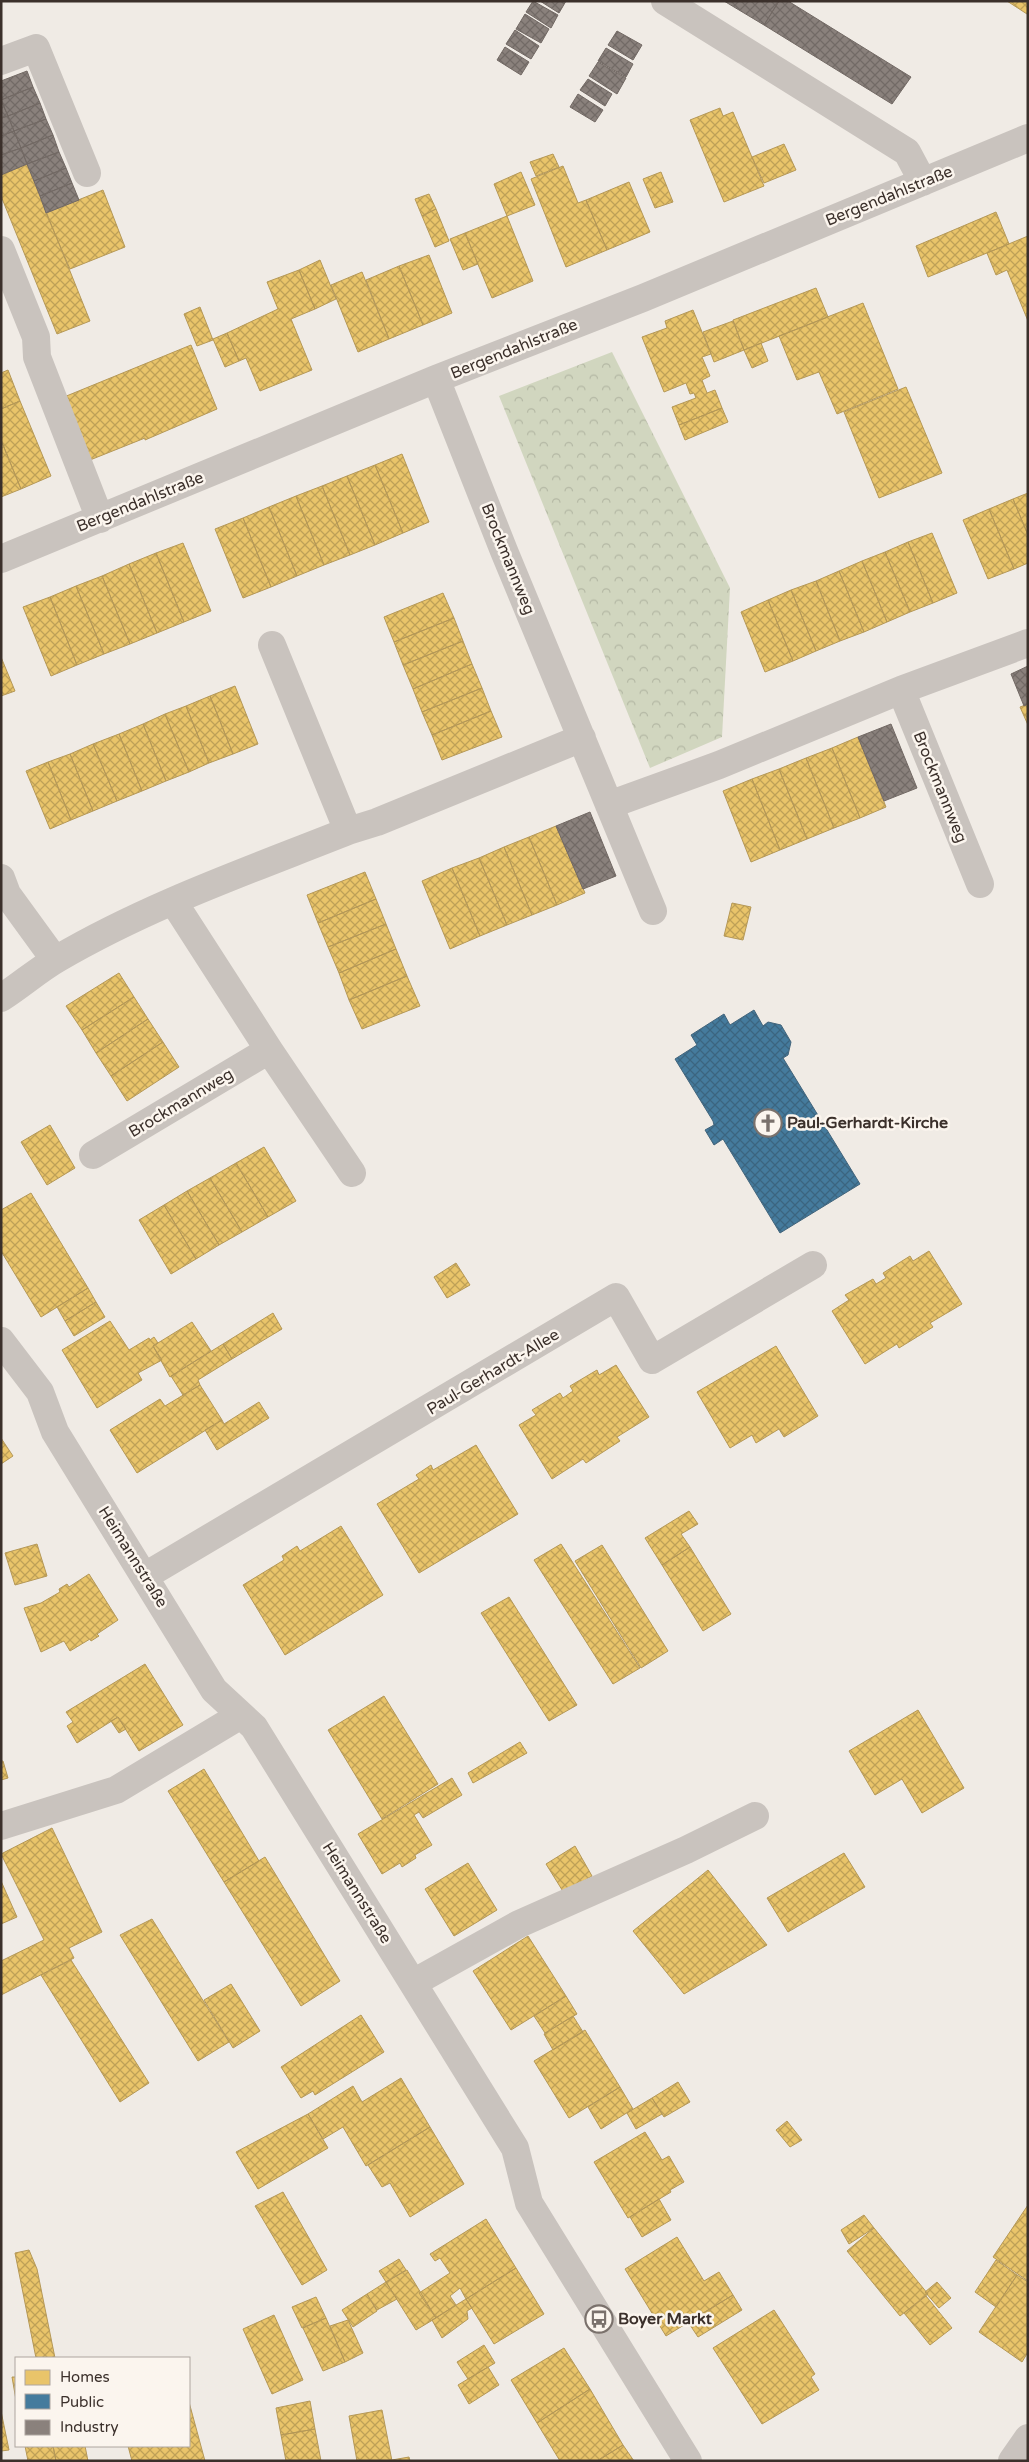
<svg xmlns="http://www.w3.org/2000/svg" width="1029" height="2462" font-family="'Varela Round',sans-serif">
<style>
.park{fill:url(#park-crowns)}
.homes{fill:url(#homes-cross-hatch);stroke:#b59857}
.public{fill:url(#public-cross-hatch);stroke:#42647b}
.industry{fill:url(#industry-cross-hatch);stroke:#726964}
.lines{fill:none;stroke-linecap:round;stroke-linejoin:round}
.minor{stroke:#c9c3be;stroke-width:28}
.labels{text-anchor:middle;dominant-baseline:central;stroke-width:5;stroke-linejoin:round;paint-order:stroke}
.street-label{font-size:16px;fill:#3b302b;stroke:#fbf5ee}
.poi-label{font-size:16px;font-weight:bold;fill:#3b302b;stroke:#fbf5ee;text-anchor:start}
</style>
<defs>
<pattern id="park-crowns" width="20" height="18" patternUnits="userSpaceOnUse" patternTransform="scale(1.25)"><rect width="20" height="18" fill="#d1d6bf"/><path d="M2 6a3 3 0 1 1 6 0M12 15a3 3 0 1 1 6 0" fill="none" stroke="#b4b8a4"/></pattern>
<pattern id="homes-cross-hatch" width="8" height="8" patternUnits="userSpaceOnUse" patternTransform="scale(1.25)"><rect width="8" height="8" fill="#e9c46a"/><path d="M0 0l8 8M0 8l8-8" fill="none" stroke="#bea057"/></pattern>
<pattern id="public-cross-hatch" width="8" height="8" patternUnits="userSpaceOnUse" patternTransform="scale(1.25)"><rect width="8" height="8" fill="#457b9d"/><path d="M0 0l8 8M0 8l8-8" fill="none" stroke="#3b6580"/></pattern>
<pattern id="industry-cross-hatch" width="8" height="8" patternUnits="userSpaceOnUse" patternTransform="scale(1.25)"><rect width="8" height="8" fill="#8a817c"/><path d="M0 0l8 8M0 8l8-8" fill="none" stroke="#726a66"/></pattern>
</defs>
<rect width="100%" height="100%" fill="#f0ebe5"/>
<path class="park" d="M612,352L730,588L722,737L650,768L499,396Z"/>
<path class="homes" d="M1007,1H1028V14H1027Z
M720,108L723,116L733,112L764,186L724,202L690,120Z
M784,144L796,170L764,183L752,157Z
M553,154L559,167L536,176L530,162Z
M27,164L90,321L57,334L1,196V175Z
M563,166L578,203L586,200L607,250L566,267L531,179Z
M521,172L535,205L507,216L494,184Z
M661,172L673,202L655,208L643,179Z
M629,182L650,232L607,250L586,200Z
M103,190L125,247L70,269L46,213Z
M429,194L436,209L422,216L415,199Z
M436,209L449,241L435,247L422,216Z
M996,212L1009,244L928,277L916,246Z
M507,216L533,281L492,298L465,233Z
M465,233L478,264L463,270L450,239Z
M1028,236V321L1007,270L996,275L987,253Z
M429,255L452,313L423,325L399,266Z
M320,260L336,299L315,309L299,270Z
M399,266L423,325L389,339L366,280Z
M299,270L315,309L291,319L312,370L260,391L246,358L239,361L227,333L278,309L267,282Z
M362,272L389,339L358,352L331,285Z
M816,288L828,317L744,350L733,320Z
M863,303L898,389L837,414L819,372L797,380L779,336Z
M200,307L213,340L197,346L184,314Z
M693,310L711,354L702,357L710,376L702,380L707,393L715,390L722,408L679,425L672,407L696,398L694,393L690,394L686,383L664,392L642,337L667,328L665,321Z
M733,321L744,350L714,362L703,332Z
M227,333L239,361L225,367L213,339Z
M761,343L768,361L752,368L744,350Z
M191,345L217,409L145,440V438L90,460L64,397Z
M8,370L20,401L1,409V373Z
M906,387L942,473L879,498L844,412Z
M20,401L51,476L21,489L1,440V409Z
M722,408L728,422L685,440L679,425Z
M1,440L21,489L1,497Z
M402,454L429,522L403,533L375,465Z
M375,465L403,533L375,545L347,476Z
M347,476L375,545L350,555L322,486Z
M322,486L350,555L324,565L296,496Z
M1028,493V535L1013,499Z
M296,496L324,565L297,576L269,507Z
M1013,499L1028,535V563L1014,569L989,509Z
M269,507L297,576L271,587L243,518Z
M989,509L1014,569L988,579L963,520Z
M243,518L271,587L243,598L215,529Z
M932,533L957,593L933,603L908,542Z
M908,542L933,603L910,612L885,552Z
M183,543L211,611L184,622L156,553Z
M885,552L910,612L887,622L862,561Z
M156,553L184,622L157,633L129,564Z
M862,561L887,622L864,632L839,571Z
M129,564L157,633L130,644L102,576Z
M839,571L864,632L840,641L816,581Z
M102,576L130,644L104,654L76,586Z
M816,581L840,641L816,651L791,590Z
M76,586L104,654L77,665L50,597Z
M791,590L816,651L793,661L768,600Z
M443,593L454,618L394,642L384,617Z
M50,597L77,665L51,676L23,607Z
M768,600L793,661L765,672L741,612Z
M454,618L463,641L403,665L394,642Z
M463,641L472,664L413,689L403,665Z
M1,657L15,691L1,696Z
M472,664L482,688L422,712L413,689Z
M235,686L258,744L233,754L210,696Z
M482,688L491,711L432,735L422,712Z
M210,696L233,754L209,763L186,706Z
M1028,704V725L1020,707Z
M186,706L209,763L189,772L165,714Z
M491,711L502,737L442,760L432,735Z
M165,714L189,772L166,781L143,724Z
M143,724L166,781L142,791L119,734Z
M119,734L142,791L117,801L93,744Z
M858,737L886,807L860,818L832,748Z
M93,744L117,801L93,811L70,754Z
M832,748L860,818L834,828L806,758Z
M70,754L93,811L71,820L48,762Z
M806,758L834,828L807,839L779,769Z
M48,762L71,820L50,829L26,771Z
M779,769L807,839L780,850L752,779Z
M752,779L780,850L751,862L723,791Z
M556,826L585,893L557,905L529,837Z
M529,837L557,905L532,915L504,847Z
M504,847L532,915L507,925L479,858Z
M479,858L507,925L480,936L452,868Z
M452,868L480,936L450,949L422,881Z
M365,872L376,899L318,923L307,895Z
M376,899L386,924L328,947L318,923Z
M732,903L751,907L743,940L724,936Z
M386,924L396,949L339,973L328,947Z
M396,949L407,976L349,1000L339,973Z
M119,973L134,997L82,1030L66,1006Z
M407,976L420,1006L362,1029L349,1000Z
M134,997L148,1019L96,1053L82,1030Z
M148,1019L163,1042L111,1076L96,1053Z
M163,1042L179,1067L127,1101L111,1076Z
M50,1125L75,1168L47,1185L21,1142Z
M264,1147L296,1201L268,1217L236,1163Z
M236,1163L268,1217L242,1232L210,1178Z
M210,1178L242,1232L219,1245L187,1191Z
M187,1191L219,1245L196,1259L164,1205Z
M31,1193L88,1288L41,1317L1,1251V1210Z
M164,1205L196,1259L171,1274L139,1220Z
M929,1251L962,1304L930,1323L933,1327L899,1348L897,1344L865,1364L832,1311L849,1300L845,1295L873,1279L876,1284L886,1278L883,1273L910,1256L913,1261Z
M456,1263L470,1285L447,1298L434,1277Z
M88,1288L96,1302L65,1321L57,1307Z
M96,1302L105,1317L74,1336L65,1321Z
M273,1313L282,1329L232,1359L223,1344Z
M110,1321L129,1350L149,1338L150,1340L154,1337L158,1343L153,1346L162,1360L138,1373L142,1380L97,1408L62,1350Z
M192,1322L211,1351L170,1377L153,1346Z
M223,1344L232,1359L198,1380L200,1385L183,1395L171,1376Z
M776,1346L818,1416L784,1437L779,1429L756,1443L752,1435L730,1448L697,1392Z
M616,1365L649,1417L617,1437L620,1441L586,1463L583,1459L552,1479L519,1425L536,1415L532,1410L560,1393L563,1398L573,1391L570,1386L597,1370L599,1375Z
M200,1385L222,1420L137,1473L110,1430L160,1399L165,1406Z
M259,1402L269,1418L217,1450L205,1430L222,1420L224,1424Z
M1,1438L13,1456L1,1464Z
M476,1445L518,1514L419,1573L377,1504L419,1479L416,1475L431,1465L433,1470Z
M689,1511L698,1524L681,1534L690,1547L662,1565L645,1538Z
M341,1526L383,1595L285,1655L243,1585L284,1560L282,1556L297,1546L300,1551Z
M37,1544L47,1576L15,1585L5,1553Z
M561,1544L640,1668L613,1684L534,1560Z
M602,1545L668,1651L641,1668L575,1561Z
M690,1547L731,1614L703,1631L662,1565Z
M89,1574L118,1620L97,1634L99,1636L91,1641L90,1639L70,1651L64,1641L41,1652L24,1608L41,1603L60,1592L59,1589L67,1584L69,1587Z
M509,1597L577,1705L549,1721L481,1613Z
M145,1664L183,1725L139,1751L118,1717L77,1743L67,1726L73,1722L66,1712Z
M384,1696L438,1784L382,1819L328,1730Z
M918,1710L964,1788L922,1813L902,1779L875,1795L849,1751Z
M118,1717L126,1729L119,1733L111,1721Z
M520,1742L527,1753L473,1783L468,1773Z
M1,1761H3L8,1778L1,1780Z
M204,1769L259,1861L224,1882L168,1791Z
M452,1778L462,1795L423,1818L419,1812L414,1815L432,1845L415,1855L416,1858L402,1867L400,1863L382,1874L358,1834Z
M52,1828L102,1932L69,1948L74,1958L1,1995V1961L44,1940L1,1854Z
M575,1846L592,1876L564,1893L546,1864Z
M844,1853L865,1887L788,1932L767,1898Z
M265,1857L340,1981L301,2006L224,1882Z
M468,1863L497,1910L454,1936L425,1889Z
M708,1870L767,1945L684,1994L633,1931Z
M1,1881L17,1917L1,1924Z
M152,1919L229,2042L198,2061L120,1935Z
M528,1936L566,1996L511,2030L473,1971Z
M71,1960L149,2083L120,2102L41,1975Z
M231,1984L260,2031L233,2048L204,2000Z
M566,1996L577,2014L545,2033L534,2016Z
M361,2015L384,2052L315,2095L313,2091L301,2098L281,2067Z
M573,2016L583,2032L553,2050L544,2034Z
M585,2030L620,2087L569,2118L534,2061Z
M401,2078L430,2127L366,2166L343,2127L323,2139L308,2114L353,2086L362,2102Z
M678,2082L690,2102L664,2117L652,2098Z
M620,2087L633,2109L601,2129L588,2107Z
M652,2098L662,2114L636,2129L627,2113Z
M308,2114L328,2148L258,2189L236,2152Z
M787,2121L802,2140L790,2147L776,2130Z
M430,2127L464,2184L410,2217L390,2183L382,2187L368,2165Z
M645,2132L662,2160L669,2156L684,2182L670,2190L671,2192L628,2218L594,2162Z
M283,2192L327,2270L302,2285L255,2206Z
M659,2199L671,2220L642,2237L630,2217Z
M1028,2205V2281L993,2257Z
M864,2215L874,2228L849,2244L841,2230Z
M486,2219L516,2268L466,2299L460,2288L450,2296L456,2305L436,2318L419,2293L450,2273L440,2258L435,2261L430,2254Z
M874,2228L928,2294L900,2316L847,2251Z
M677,2237L704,2281L719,2272L733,2295L666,2336L625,2269Z
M29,2250L37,2269L55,2358H36L15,2253Z
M399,2259L406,2270L386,2282L379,2271Z
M996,2260L1017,2275L996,2307L975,2292Z
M516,2268L544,2314L494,2344L466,2299Z
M407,2270L436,2318L416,2330L386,2282Z
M1017,2275L1028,2282V2352L1022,2362L979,2332Z
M386,2282L397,2299L377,2310L367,2294Z
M937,2282L951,2298L939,2308L925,2292Z
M367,2294L377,2311L353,2327L342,2310Z
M733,2295L742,2310L698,2337L688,2322Z
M926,2296L952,2328L930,2345L904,2313Z
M316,2297L326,2318L302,2328L292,2307Z
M466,2299L472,2308L467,2311L468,2319L442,2338L432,2320Z
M774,2310L815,2374L811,2377L819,2390L762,2424L713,2348Z
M274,2315L303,2380L272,2394L243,2329Z
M326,2318L345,2362L323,2371L303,2328Z
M348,2320L363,2353L345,2362L330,2326Z
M484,2345L495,2363L468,2379L457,2362Z
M564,2348L590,2389L537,2423L511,2380Z
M488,2367L499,2385L469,2404L458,2385Z
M12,2377H16V2400Z
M590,2389L623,2445L597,2461H560L537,2423Z
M310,2401L315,2429L281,2435L276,2408Z
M189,2402L205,2461H132L128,2446H189Z
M382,2410L392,2461H357L349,2416Z
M1,2411L9,2450L1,2451Z
M315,2429L321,2461H286L281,2435Z
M623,2445L634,2461H597Z
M25,2446H53L56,2461H28Z
M53,2446H85L88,2461H56Z
M409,2457L410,2461H393L392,2460Z"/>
<path class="public" d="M754,1010L763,1026L768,1022L781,1025L791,1042L788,1055L783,1058L860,1184L780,1233L723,1139L714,1145L705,1130L714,1125L713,1121L675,1059L697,1045L691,1035L724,1014L730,1025Z"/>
<path class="industry" d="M533,1L558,15L551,28L526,12Z
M540,1H566L559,13Z
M724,1H779L764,25Z
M779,1H788L911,77L892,104L764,25Z
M525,14L549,29L541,43L516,29Z
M515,30L539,46L531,59L506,44Z
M617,31L642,45L633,60L608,45Z
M505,47L529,62L521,75L497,60Z
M606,48L633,64L626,77L598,61Z
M598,62L626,78L617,94L589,76Z
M27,71L33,87L1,100V81Z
M588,79L612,94L605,106L580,90Z
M33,87L40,103L8,116L1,100Z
M578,94L603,110L595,122L570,107Z
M1,100L8,116L1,118Z
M40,103L46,119L14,131L8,116Z
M8,116L14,131L1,136V118Z
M46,119L53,135L21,148L14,131Z
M14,131L21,148L1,155V136Z
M53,135L59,152L27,164L21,148Z
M21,148L27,164L1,175V155Z
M59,152L66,168L34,181L27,164Z
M66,168L72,183L40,196L34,181Z
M72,183L79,200L46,213L40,196Z
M1028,666V704L1024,706L1011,674Z
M891,724L917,788L884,801L858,737Z
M590,812L616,876L583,889L556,826Z"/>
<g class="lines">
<path class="minor" d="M665,1L907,152L923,182
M1,61L36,48L87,173
M1,250L36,337L37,357L100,519
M436,379L504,551L653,911
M1,559L436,379L643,298L1028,138
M272,645L348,831
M901,690L980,884
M609,805L719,765L901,690L1028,643
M1,878L7,894L55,960
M173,901L269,1050L352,1173
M1,998C20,986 38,970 57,959C149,905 250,870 348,831L377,822L582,738
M93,1155L269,1050
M1,1341L40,1392L55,1432L214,1690L254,1727L515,2148L529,2203L688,2461
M145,1576L616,1297L652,1360L813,1265
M1,1826L116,1790L241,1715
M413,1983L519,1924L686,1850L755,1816
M1012,2461L1028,2438"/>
</g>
<defs>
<g id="church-ring" transform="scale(1.4375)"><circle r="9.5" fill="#fbf5ee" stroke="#7a716c" stroke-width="1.5"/><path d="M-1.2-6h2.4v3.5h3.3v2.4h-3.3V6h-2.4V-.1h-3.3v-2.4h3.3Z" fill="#7a716c"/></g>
<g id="bus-ring" transform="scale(1.4375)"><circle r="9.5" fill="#fbf5ee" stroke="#7a716c" stroke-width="1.5"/><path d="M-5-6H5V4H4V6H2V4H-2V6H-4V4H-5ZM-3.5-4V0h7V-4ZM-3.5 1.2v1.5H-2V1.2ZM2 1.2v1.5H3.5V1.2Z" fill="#7a716c"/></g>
</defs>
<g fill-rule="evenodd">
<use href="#church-ring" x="768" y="1123"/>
<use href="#bus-ring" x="599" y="2319"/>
</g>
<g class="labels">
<g class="street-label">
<text transform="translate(889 196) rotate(-22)">Bergendahlstraße</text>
<text transform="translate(514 349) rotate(-22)">Bergendahlstraße</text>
<text transform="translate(140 502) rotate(-22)">Bergendahlstraße</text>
<text transform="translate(508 559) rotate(68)">Brockmannweg</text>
<text transform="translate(940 787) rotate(68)">Brockmannweg</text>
<text transform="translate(181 1103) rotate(-31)">Brockmannweg</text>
<text transform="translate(493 1372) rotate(-31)">Paul-Gerhardt-Allee</text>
<text transform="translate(133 1557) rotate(58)">Heimannstraße</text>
<text transform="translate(357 1893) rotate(58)">Heimannstraße</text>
</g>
<g class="poi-label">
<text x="787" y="1123">Paul-Gerhardt-Kirche</text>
<text x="618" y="2319">Boyer Markt</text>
</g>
</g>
<rect width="1029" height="2462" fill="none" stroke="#3b302b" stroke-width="5"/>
<rect x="15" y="2357" width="175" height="90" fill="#fbf5ee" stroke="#aea6a0"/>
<rect x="25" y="2370" width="25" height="15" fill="#e9c46a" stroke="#aea6a0"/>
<text x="60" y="2382" font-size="15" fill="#3b302b">Homes</text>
<rect x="25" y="2394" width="25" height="15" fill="#457b9d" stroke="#aea6a0"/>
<text x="60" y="2407" font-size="15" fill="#3b302b">Public</text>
<rect x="25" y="2420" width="25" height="15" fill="#8a817c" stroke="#aea6a0"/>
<text x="60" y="2432" font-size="15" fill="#3b302b">Industry</text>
</svg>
